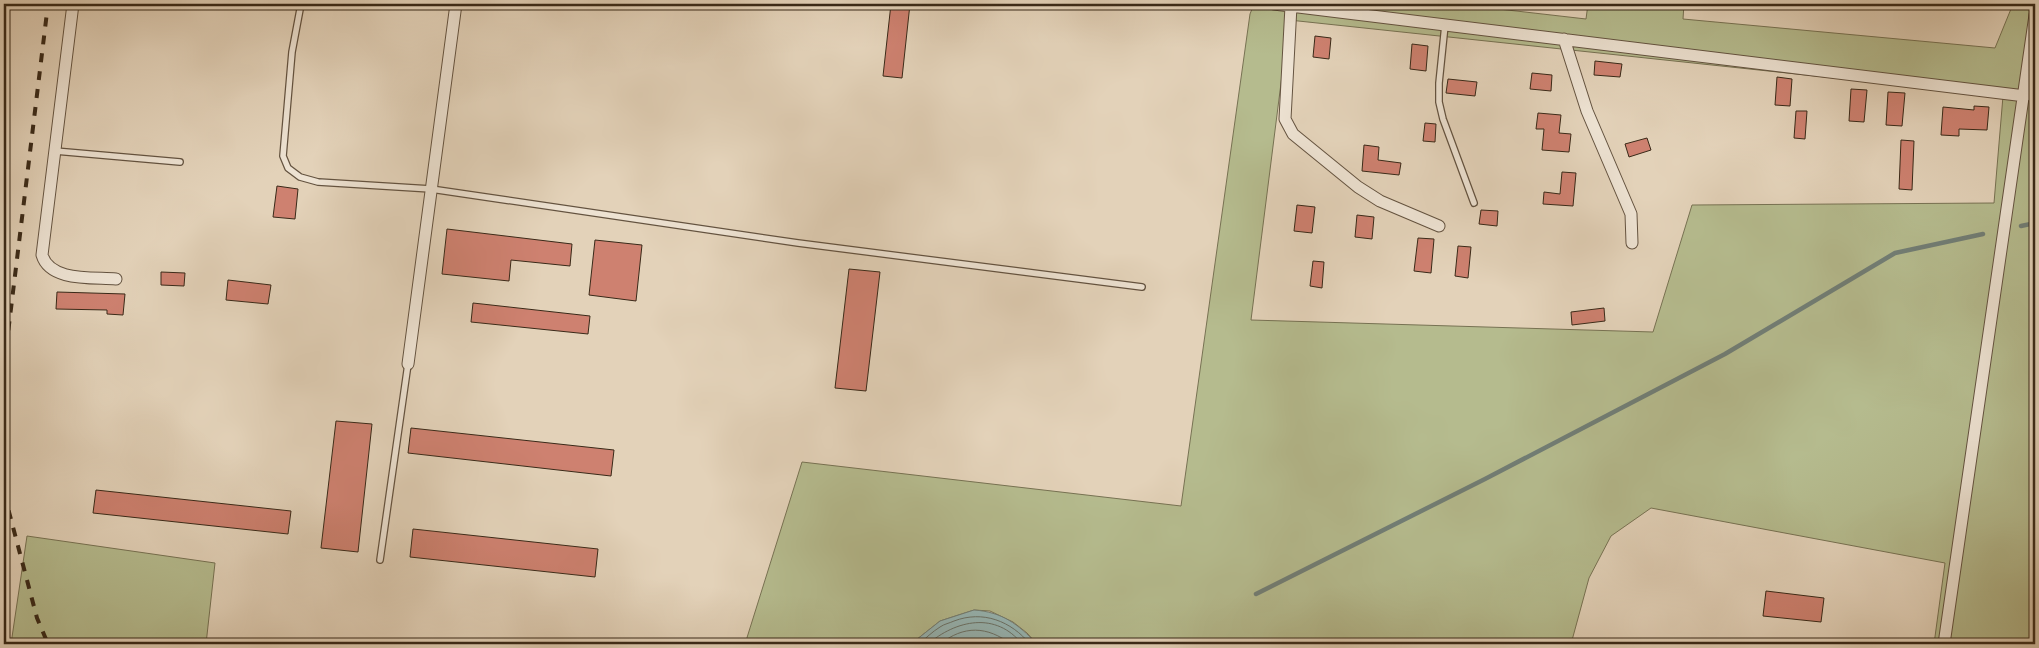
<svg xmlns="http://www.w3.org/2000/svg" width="2039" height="648" font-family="'Gentium Book Plus',serif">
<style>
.green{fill:#b5bb8e;stroke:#777253;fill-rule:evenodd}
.water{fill:#96b6b5;stroke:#717e76}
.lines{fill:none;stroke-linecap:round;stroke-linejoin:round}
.shore{stroke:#687066;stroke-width:1}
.stream{stroke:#717e76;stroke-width:4.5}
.building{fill:#ce8170;stroke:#392918}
.service-casing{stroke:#645340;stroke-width:8}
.minor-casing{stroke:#645340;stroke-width:13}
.service{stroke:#ede2d2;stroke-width:5.5}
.minor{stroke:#ede2d2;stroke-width:11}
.rail{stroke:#392918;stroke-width:4;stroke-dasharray:9 9;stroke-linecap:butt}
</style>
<rect width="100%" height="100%" fill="#e3d2b9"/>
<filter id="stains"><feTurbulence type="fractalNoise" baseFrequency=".004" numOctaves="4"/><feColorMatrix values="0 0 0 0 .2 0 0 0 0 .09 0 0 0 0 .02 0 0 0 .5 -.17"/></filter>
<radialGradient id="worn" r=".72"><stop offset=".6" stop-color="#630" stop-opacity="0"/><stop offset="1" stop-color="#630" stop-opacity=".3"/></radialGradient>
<path class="green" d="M1254,4H1455L1586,19L1588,4H1684L1683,19L1995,48L2013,4H2035V644H1934L1945,563L1651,508L1611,536L1589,578L1571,644H1037L1027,633L1013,622L990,611L974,610L940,621L911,644H745L802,462L1181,506L1250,14ZM1289,20L2003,96L1994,203L1692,205L1653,332L1251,320Z
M27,536L215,563L206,644H11Z"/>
<path class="water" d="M974,610C1002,612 1018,624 1037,644H911L940,621Z"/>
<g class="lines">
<path class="shore" d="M919,644C926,638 932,632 940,627C944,624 950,623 954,621C983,610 1011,621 1030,644
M928,644C956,620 996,611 1022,644
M940,644C964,625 987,626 1011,644"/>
<path class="stream" d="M2021,226L2035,223
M1256,594L1485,479L1725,354L1895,253L1983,234"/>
</g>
<path class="building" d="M891,4H910L902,78L883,76Z
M1315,36L1331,38L1329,59L1313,57Z
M1412,44L1428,46L1426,71L1410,69Z
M1595,61L1622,64L1620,77L1594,75Z
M1532,73L1552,75L1551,91L1530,89Z
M1777,77L1792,79L1790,106L1775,105Z
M1448,79L1477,82L1475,96L1446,93Z
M1851,89L1867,90L1864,122L1849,121Z
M1888,92L1905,93L1902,126L1886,125Z
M1974,106L1989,107L1987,130L1959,129V136L1941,135L1943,107L1974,110Z
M1796,111H1807L1805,139L1794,138Z
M1538,113L1561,115L1559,133L1571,134L1569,152L1542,150L1544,129H1536Z
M1425,123L1436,124L1435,142L1423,141Z
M1647,138L1651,150L1629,157L1625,144Z
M1901,140L1914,141L1912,190L1899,189Z
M1364,145L1379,147L1378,160L1401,163L1399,175L1362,171Z
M1562,172L1576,173L1573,206L1543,204L1544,192L1560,194Z
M277,186L298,189L295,219L273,217Z
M1297,205L1315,207L1312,233L1294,231Z
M1481,210L1498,211L1497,226L1479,224Z
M1357,215L1374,217L1372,239L1355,237Z
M447,229L572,244L570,266L511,260L509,281L442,274Z
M1418,238L1434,239L1431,273L1414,271Z
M595,240L642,245L636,301L589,295Z
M1458,246L1471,247L1468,278L1455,276Z
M1313,261L1324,262L1322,288L1310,286Z
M849,269L880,272L866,391L835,388Z
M161,272L185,273L184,286L161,285Z
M228,280L271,285L268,304L226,300Z
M57,292L125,294L123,315L107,314V310L56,309Z
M473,303L590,316L588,334L471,322Z
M1604,308L1605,321L1572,325L1571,312Z
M336,421L372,424L358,552L321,548Z
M411,428L614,450L611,476L408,453Z
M96,490L291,511L288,534L93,513Z
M413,529L598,549L595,577L410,557Z
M1766,591L1824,598L1821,622L1763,616Z"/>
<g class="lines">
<g class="service-casing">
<path id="service" d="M301,4L292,52L283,156L288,168L300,177L318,182L431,189L798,243L1142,287
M1445,25L1439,83V102L1443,119L1474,203
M55,151L180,162
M380,560L408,364"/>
</g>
<g class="minor-casing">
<path id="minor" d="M73,4L42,255C50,282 93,277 116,279
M1274,4L2025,96
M1291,6L1285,119L1293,134L1358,187L1380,201L1439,226
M1564,39L1587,111L1631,214L1632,243
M408,364L456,4
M1944,644L2035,15"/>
</g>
<use href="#service" class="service"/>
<use href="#minor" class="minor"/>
<path class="rail" d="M4,366L48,4
M4,493L37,618L48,644"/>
</g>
<rect width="2039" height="648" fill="none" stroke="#e3d2b9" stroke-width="20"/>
<rect x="5" y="5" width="2029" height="638" fill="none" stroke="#392918" stroke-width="2.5"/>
<rect x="10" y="10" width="2019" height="628" fill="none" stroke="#392918"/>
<rect width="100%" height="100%" filter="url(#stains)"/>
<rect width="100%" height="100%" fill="url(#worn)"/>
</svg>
